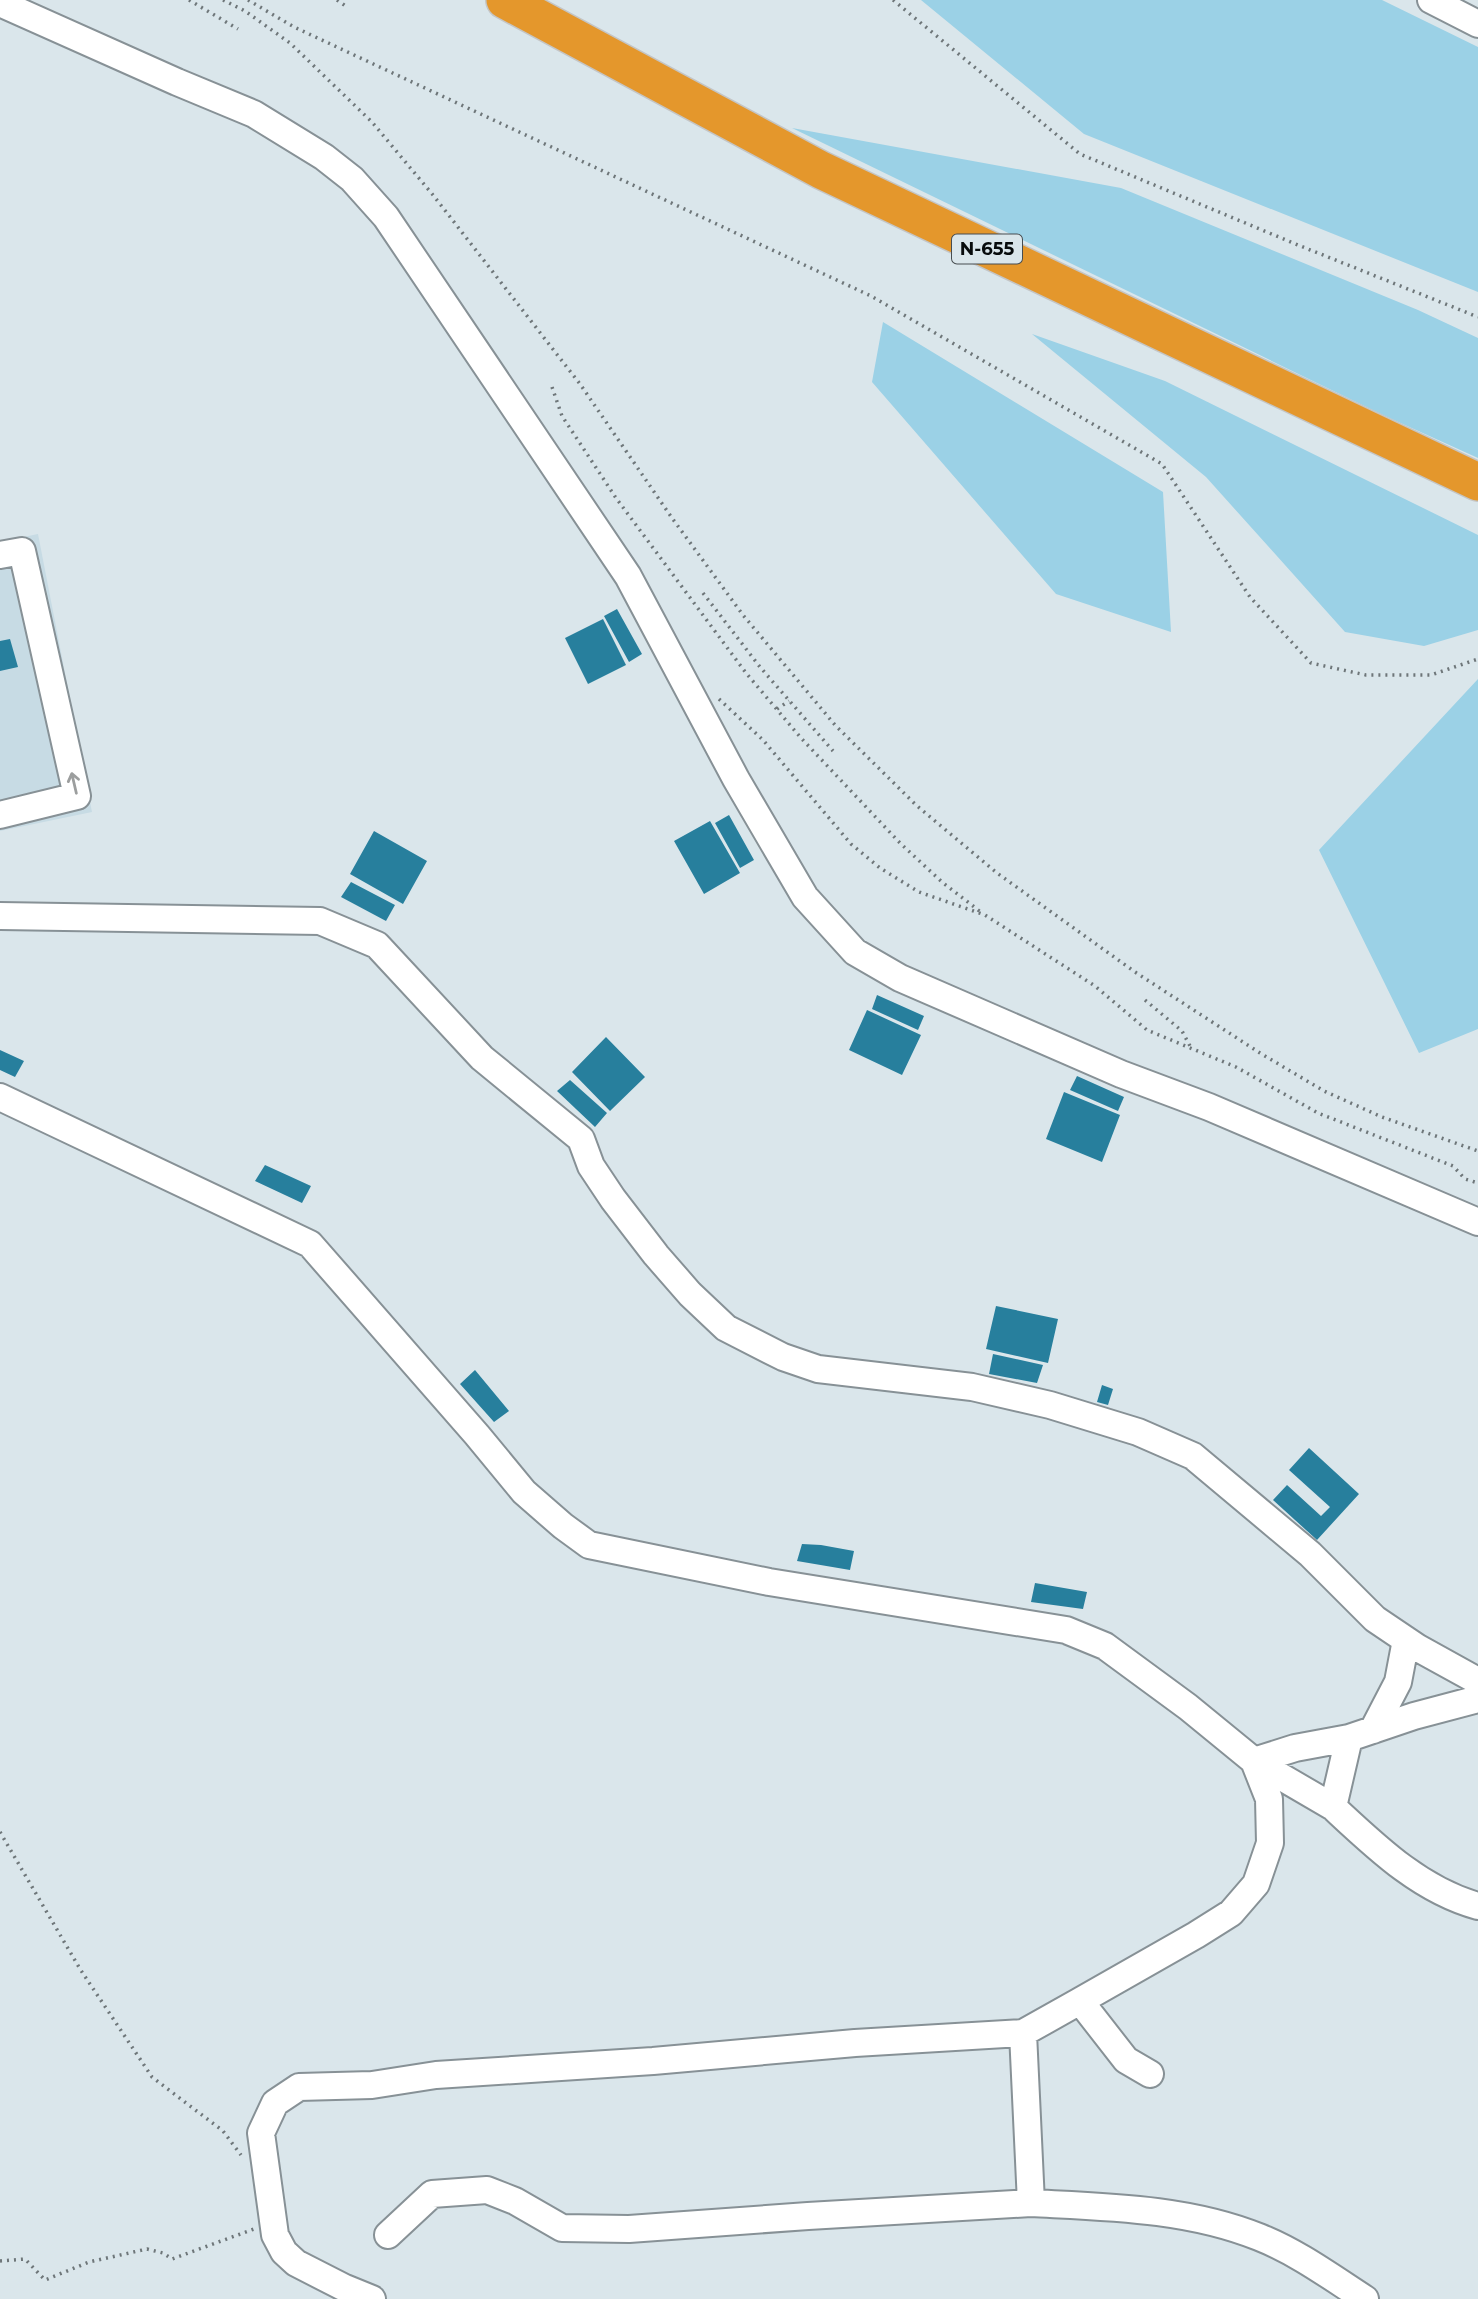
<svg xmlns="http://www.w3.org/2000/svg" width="1478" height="2299" font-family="Montserrat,sans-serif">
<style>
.built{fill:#c7dbe4}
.green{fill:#9bd1e6}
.building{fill:#277f9d}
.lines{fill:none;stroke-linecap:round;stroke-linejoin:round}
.minor-casing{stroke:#879196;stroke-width:30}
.highway-casing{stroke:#c4c5c5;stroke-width:40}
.path{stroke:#6e7679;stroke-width:3.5;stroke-dasharray:2 5;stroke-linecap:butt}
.minor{stroke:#fff;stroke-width:26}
.highway{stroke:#e4972c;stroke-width:37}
.oneway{stroke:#9c9e9e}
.labels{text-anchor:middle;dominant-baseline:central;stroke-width:7;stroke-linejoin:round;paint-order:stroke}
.shield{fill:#dae6eb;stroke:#474d50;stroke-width:2}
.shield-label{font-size:18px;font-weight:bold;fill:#080c0d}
</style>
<rect width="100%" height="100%" fill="#dae6eb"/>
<path class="built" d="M38,534L92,812L0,831V542Z"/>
<path class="green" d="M921,0H1382L1478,47V292L1084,134Z
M792,128L1121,188L1418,310L1478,338V458L1385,416Z
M883,322L1163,492L1171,632L1056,594L872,382Z
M1032,334L1165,381L1478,535V630L1424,646L1345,632L1206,477Z
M1478,679V1029L1419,1053L1319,850Z"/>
<path class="building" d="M617,609L642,654L629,662L604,616Z
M603,619L626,665L588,684L565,638Z
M10,639L18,667L0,671V641Z
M729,815L754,860L740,868L715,823Z
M710,821L740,873L704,894L674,841Z
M374,831L427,861L403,904L350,874Z
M351,882L395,905L386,921L341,897Z
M877,995L924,1016L918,1030L872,1009Z
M867,1010L921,1035L902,1075L849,1050Z
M606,1037L645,1077L610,1111L572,1072Z
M0,1050L24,1061L15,1077L0,1070Z
M1077,1076L1124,1097L1118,1111L1070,1090Z
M570,1080L607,1113L595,1127L557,1091Z
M1064,1092L1120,1115L1102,1162L1046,1139Z
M265,1165L311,1186L302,1203L255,1181Z
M996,1306L1058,1319L1048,1363L986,1349Z
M993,1354L1043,1365L1037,1383L989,1374Z
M475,1370L509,1411L494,1422L460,1384Z
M1102,1385L1113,1389L1108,1405L1097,1402Z
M1309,1448L1359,1494L1317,1540L1273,1500L1287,1485L1321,1516L1330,1507L1289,1470Z
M802,1544L821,1545L854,1551L850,1570L797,1561Z
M1035,1583L1087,1592L1083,1609L1031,1602Z"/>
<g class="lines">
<g class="minor-casing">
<path id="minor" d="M1431,0L1478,24
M0,3L177,82L254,114L324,157L352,179L386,217L628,576L736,779L805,897L855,952L900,978L1121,1074L1209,1107L1478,1222
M0,555L22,551L77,796L0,815
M0,916L320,921L377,945L482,1058L581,1139L591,1166L613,1199L656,1255L690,1294L726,1328L783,1357L818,1369L972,1387L1050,1405L1138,1432L1193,1456L1310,1554L1375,1619L1418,1648L1478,1681
M0,1097L310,1244L477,1435L524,1492L563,1526L589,1545L769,1582L1066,1630L1105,1646L1188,1707L1254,1761L1295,1748L1349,1738
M1478,1699L1414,1716L1349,1738L1333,1807C1376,1847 1420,1890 1478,1906
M1373,1730L1398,1682L1406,1640
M1023,2033L1080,2001
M1150,2074L1126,2060L1080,2001L1196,1935L1231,1913L1256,1884L1270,1843L1269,1799L1254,1761L1333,1807
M388,2235L432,2194L487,2190L515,2201L562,2228L629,2229L808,2216L1031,2203
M372,2299L345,2288L296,2263L284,2252L275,2235L261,2133L275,2103L299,2087L372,2085L436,2075L653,2061L855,2043L1023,2033L1031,2203C1107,2207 1187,2208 1259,2237C1297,2252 1331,2277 1365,2299"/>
</g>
<g class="highway-casing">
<path id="highway" d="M505,0L821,170L1478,482"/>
</g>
<path class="path" d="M189,0L238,29
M223,0L245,11L290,43L372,122L433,195L580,384L672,518L743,615L835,725L916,805L997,873L1135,972L1260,1053L1324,1091L1382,1117L1478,1151
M248,0L294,27L871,296L1162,464L1250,597L1311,663L1366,675H1431L1478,659
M337,0L347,7
M893,0L1080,154L1298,245L1478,317
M552,387L562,416L616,498L746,673L801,738L900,843L942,882L982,913
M703,593L760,667L833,751
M719,699L763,740L851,844L880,868L919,892L985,915L1095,986L1147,1030L1236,1067L1318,1113L1453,1166L1465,1179L1478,1183
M777,709L789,701
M1145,1000L1182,1031L1190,1046
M0,1832L80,1969L152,2077L223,2131L241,2155
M0,2261L25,2259L45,2280L89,2262L147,2249L163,2253L172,2259L254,2229"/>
<use href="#minor" class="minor"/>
<use href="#highway" class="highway"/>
</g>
<defs><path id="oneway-shaft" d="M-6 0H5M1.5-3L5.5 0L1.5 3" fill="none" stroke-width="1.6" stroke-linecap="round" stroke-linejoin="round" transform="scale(1.75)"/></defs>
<use class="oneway" href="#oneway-shaft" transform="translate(74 783) rotate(-103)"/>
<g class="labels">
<rect class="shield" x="952" y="234.5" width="70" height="29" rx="5"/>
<g class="shield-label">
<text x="987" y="249">N-655</text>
</g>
</g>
</svg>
